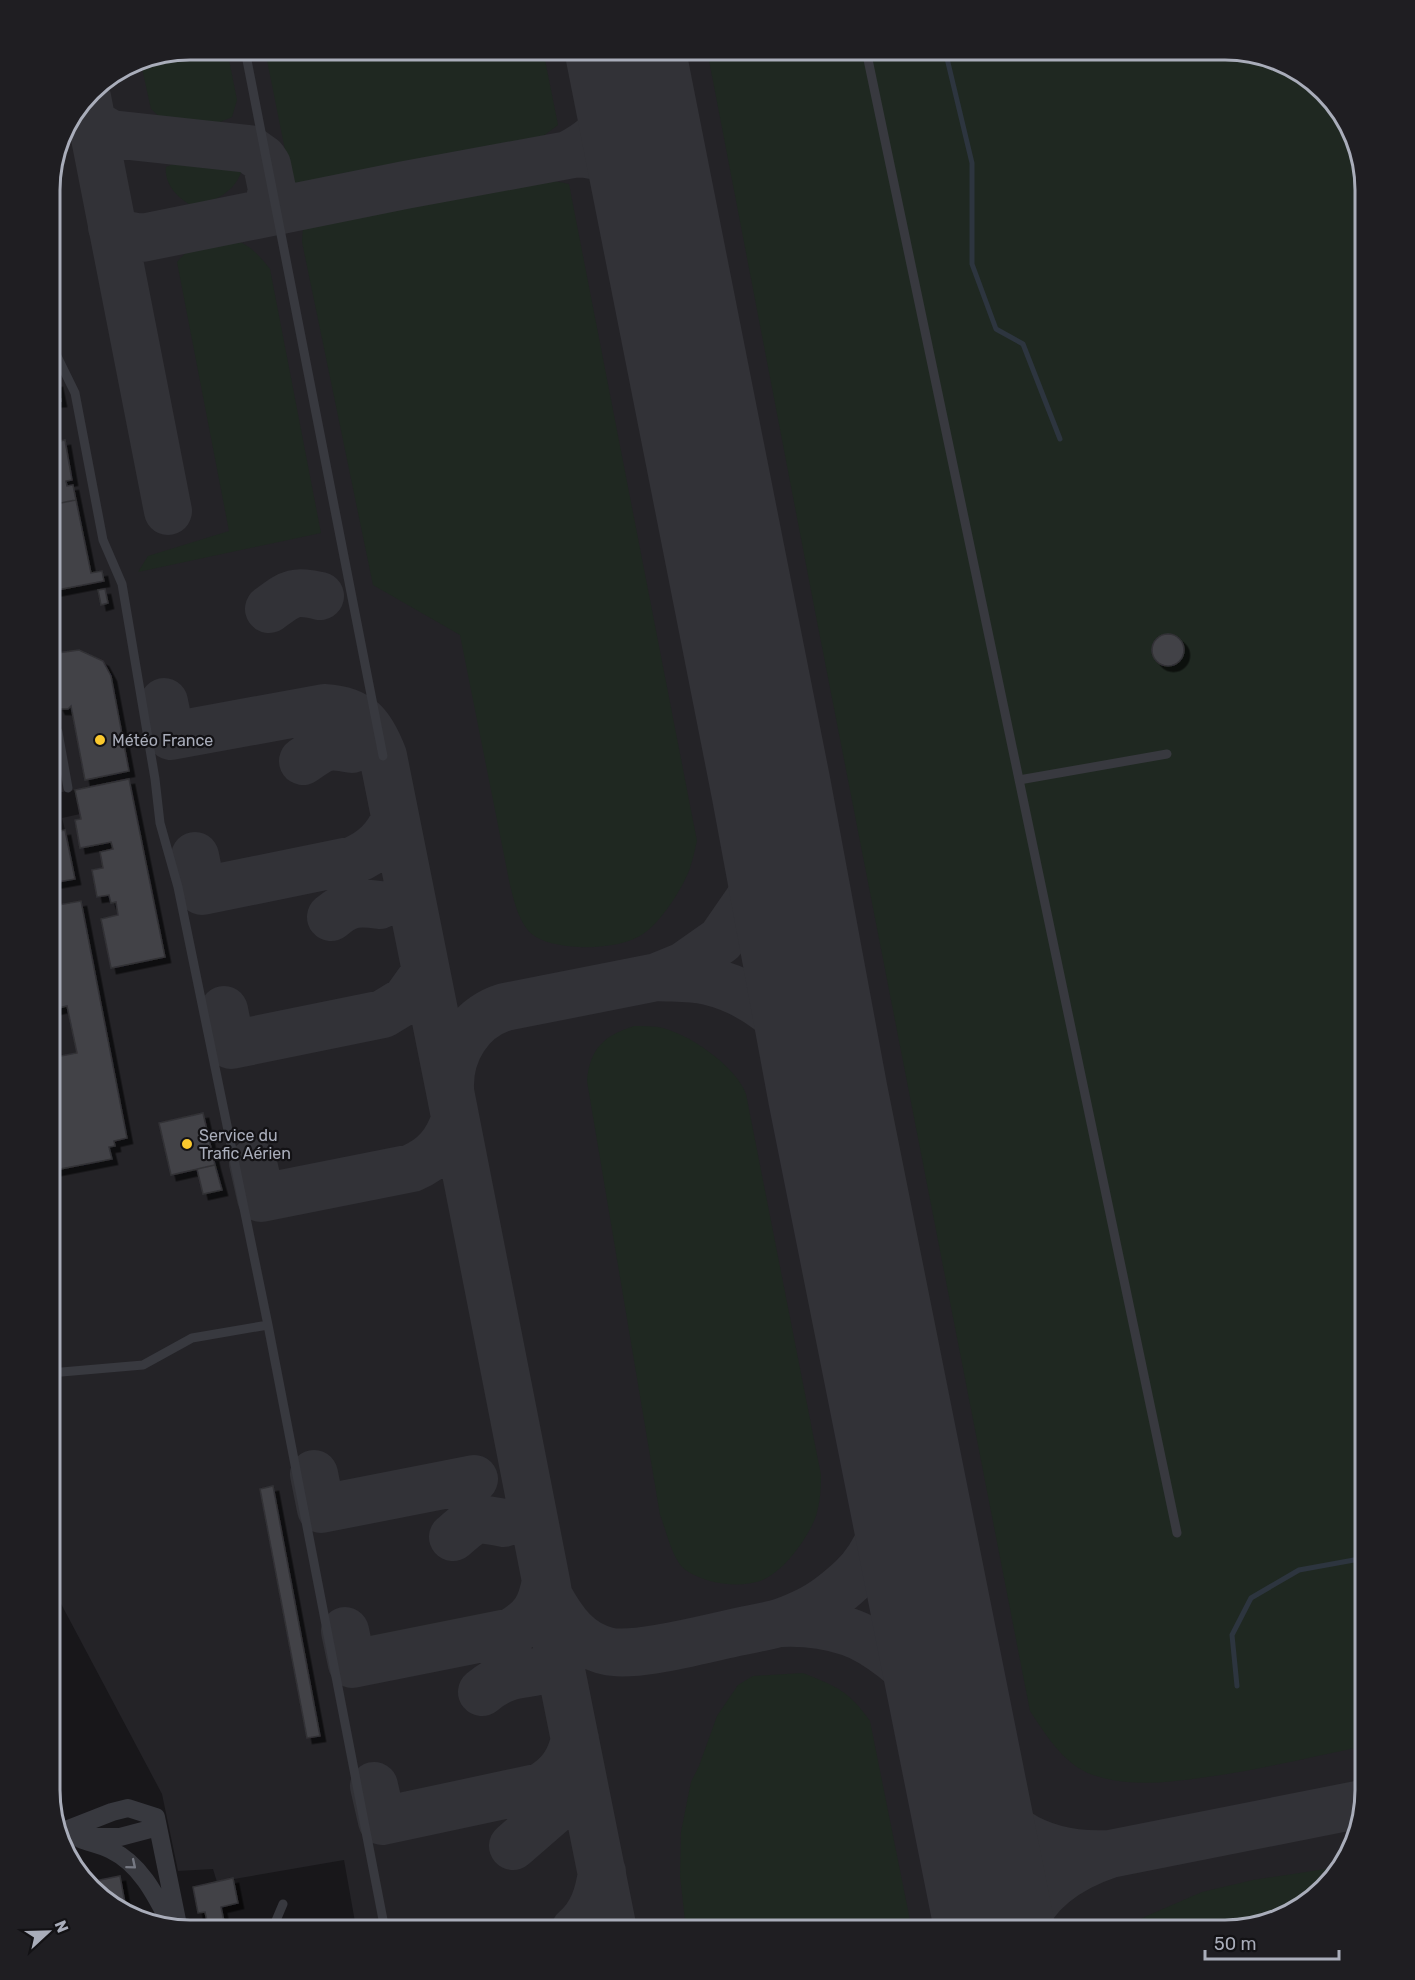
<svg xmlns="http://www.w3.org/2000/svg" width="1415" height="1980" font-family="Rubik,sans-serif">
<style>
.built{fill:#242327}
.green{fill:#1f2821}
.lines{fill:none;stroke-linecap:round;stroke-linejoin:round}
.stream{stroke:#2d353f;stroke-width:5}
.taxiway{stroke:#323237;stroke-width:48}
.runway{stroke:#323237;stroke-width:120}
.building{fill:#424247;stroke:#323136;stroke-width:1.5;filter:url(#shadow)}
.service{stroke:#38393f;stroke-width:9}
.minor{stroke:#38393f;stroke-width:18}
.oneway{stroke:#767983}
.poi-dot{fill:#fbc92e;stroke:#131215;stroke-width:2}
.labels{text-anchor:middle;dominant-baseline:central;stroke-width:4.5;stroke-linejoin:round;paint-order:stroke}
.poi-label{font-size:16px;fill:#a9adba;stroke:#131215;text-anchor:start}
.rim{fill:none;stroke:#a9adba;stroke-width:3}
</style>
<defs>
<filter id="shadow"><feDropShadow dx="5.5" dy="5.5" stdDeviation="0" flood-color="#0009"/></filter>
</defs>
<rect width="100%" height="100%" fill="#18171a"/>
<path class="built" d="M190,50H1234L1296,68L1347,119L1365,190V1791L1347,1861L1296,1912L1226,1930H323V1928L355,1922L344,1860L217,1882L213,1869L178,1871L162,1794L50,1583V833L65,830L62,818L80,814L75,790L50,794V180L64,128L97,84L136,60Z"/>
<path class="green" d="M190,50H227L237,100L232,117L213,125L171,122L161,118L151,109L140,59Z
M265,50H543L558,125L538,140L412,171L308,191L297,188L291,180Z
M707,50H1234L1296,68L1347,119L1365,190V1746C1317,1756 1270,1767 1221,1775C1180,1781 1134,1789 1093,1775C1064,1765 1046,1735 1030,1711L814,606Z
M232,162L239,164L242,169C236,192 214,202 193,206C178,199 164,184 166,167L176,163Z
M555,181L569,184L697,841C695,849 693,859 690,868C683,888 661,922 643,934C619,951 560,951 536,937C520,928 514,901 510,885L460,635L373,585L302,242L303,227L319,216L508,182Z
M219,237C245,240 254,249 270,269L321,533L138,572L148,556L229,531L177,262L194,244Z
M634,1026C642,1026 650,1026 658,1027C687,1032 736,1066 746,1094L821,1475C821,1489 820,1503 816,1516C808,1538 783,1573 760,1581C744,1586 726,1585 710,1581C700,1578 684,1572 679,1563C670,1550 666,1530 660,1515L587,1081C590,1049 603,1036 634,1026Z
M803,1673C837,1687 848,1690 870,1721L912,1930H686L680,1876L681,1832L691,1782L699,1766L717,1716L738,1685L753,1676Z
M1332,1868L1338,1869L1296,1912L1226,1930H1128L1142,1918L1202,1892L1253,1880Z"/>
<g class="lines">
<path class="stream" d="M945,50L972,163V264L996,329L1023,344L1060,439
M1237,1686L1232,1635L1251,1598L1299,1570L1365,1558"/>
<path class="taxiway" d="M87,97L168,511
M92,123L111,134L249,149L263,159L267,165L272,189L269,205L259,214
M570,154C610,133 625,107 627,62
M112,227L121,234L142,238L405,185L579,153C628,157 646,189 660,231
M269,609C291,593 293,590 320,596
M164,702L171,736L324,708C360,710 371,725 383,756L450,1091L546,1581L561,1670L613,1930
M303,761C324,746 326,744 352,749
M195,856L202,891L354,860C373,852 387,839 395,819
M331,917C349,902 358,902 380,905
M657,977C674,978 692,977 708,981C751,991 792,1022 813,1061C819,1072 823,1084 828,1095
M224,1010L231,1045L383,1014L406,1000L426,972
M450,1088C449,1053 469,1018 505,1007L657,977L684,966L721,940L750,898L759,880L771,836V788
M253,1163L261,1198L412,1168C435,1158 447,1143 455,1120
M314,1474L321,1509L474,1479
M453,1537C475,1518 475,1517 504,1523
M549,1597C563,1622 578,1644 607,1651C634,1658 704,1639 733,1633C749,1629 767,1627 782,1622C791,1619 800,1615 808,1611C823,1604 839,1591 852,1579C885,1548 893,1501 901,1459
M781,1623C803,1622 828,1625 849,1632C876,1641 911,1670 929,1692C945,1711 950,1736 960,1758C989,1825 1035,1858 1110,1854
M345,1631L352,1664L512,1632C535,1618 541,1607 546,1581
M482,1692C500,1677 512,1675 534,1672
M374,1786L382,1821L541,1787C561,1775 570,1761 575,1739
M513,1846L559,1806
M575,1930C593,1915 599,1894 602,1872
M1020,1930C1035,1890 1071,1867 1110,1854L1362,1804"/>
<path class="runway" d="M625,50L771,788L828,1095L995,1930"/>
</g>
<path class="building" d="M57,382L61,401L50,402V384Z
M65,440L72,480L66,481L67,486L73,485L76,500L50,505V443Z
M76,500L91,573L102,571L104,581L52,591L50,581V505Z
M105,589L108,603L101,605L98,590Z
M1152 650a16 16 0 1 1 32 0a16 16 0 1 1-32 0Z
M79,650L103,661L111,676L129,771L85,780L71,706L68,709H60L58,705L60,697L50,700V673H53L50,654Z
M129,779L165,957L111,968L101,919L118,915L116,902L111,903L109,895L97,897L92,870L103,868L100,852L113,849L111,842L80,848L75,820L81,819L75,790Z
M65,830L75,879L53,883L50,866V833Z
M81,901L127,1138L114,1141L115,1146L109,1147L112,1159L50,1171V1058L77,1053L67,1006L50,1010V911V914L60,912L58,905Z
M203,1113L215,1165L171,1175L159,1123Z
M215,1165L222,1190L203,1194L197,1169Z
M273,1486L320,1736L307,1738L260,1489Z
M120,1876L127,1914L119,1912L90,1882Z
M233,1878L238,1903L221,1907L225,1926L244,1923L246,1930H209L205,1912L198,1913L193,1887Z"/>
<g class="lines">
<path class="service" d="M245,50L383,756
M866,50L1177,1533
M50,326L55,352L75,393L103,540L122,584L155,779L160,823L178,887L268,1325L385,1930
M50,733L58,732L68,788
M1019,780L1167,754
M50,1373L143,1365L192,1338L268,1325
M272,1930L283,1904"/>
<path class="minor" d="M61,1832L112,1812L128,1808L156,1817L179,1930
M89,1837H120L158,1827
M80,1839C90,1843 102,1845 111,1850C142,1865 157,1898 172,1927"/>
</g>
<defs><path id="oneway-chevron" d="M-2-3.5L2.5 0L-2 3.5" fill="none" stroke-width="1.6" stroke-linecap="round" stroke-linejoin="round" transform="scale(1.5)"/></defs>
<use class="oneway" href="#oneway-chevron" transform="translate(132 1865) rotate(40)"/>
<g class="poi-dot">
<circle cx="100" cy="740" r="6"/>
<circle cx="187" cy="1144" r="6"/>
</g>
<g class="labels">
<g class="poi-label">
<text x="112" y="740">Météo France</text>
<text x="199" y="1135">Service du<tspan x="199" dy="18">Trafic Aérien</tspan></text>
</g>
</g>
<path d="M0 0H1415V1980H0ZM190 60H1225A130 130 0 0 1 1355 190V1790A130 130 0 0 1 1225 1920H190A130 130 0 0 1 60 1790V190A130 130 0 0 1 190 60Z" fill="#1f1e22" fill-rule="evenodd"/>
<path class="rim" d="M190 60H1225A130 130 0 0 1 1355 190V1790A130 130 0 0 1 1225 1920H190A130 130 0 0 1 60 1790V190A130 130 0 0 1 190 60Z"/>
<g transform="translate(48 1932) rotate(68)" stroke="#131215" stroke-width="4.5" paint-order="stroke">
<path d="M0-4.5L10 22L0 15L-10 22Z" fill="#a9adba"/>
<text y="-9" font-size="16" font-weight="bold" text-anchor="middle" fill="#a9adba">N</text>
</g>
<path d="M1205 1950v9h134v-9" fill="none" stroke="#a9adba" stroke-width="3"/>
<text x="1214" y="1950" font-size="18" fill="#a9adba" stroke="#131215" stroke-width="4.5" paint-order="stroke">50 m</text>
</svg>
